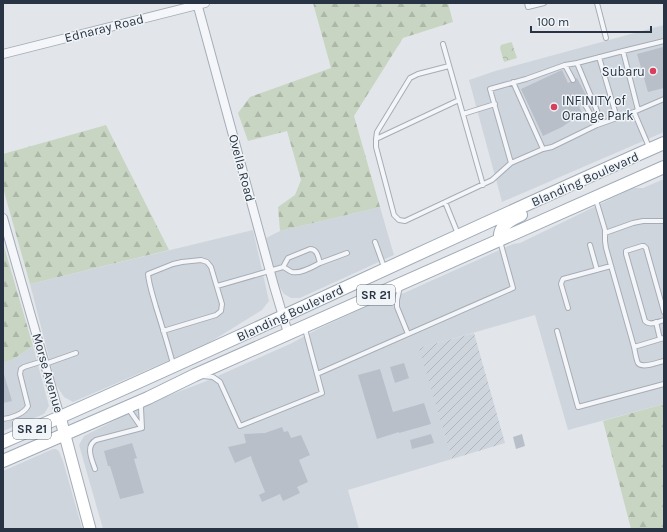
<svg xmlns="http://www.w3.org/2000/svg" width="667" height="532" font-family="Karla,sans-serif">
<style>
.built{fill:#cfd5dd}
.industrial{fill:url(#industrial-furrows)}
.forest{fill:url(#forest-firs)}
.park{fill:url(#park-crowns)}
.building{fill:#b8bfc9}
.lines{fill:none;stroke-linecap:round;stroke-linejoin:round}
.lane-casing{stroke:#a6adb6;stroke-width:6}
.street-casing{stroke:#a6adb6;stroke-width:10}
.secondary-casing{stroke:#a6adb6;stroke-width:13}
.primary-casing{stroke:#a0abb8;stroke-width:14}
.lane{stroke:#f5f6f9;stroke-width:4}
.street{stroke:#f5f6f9;stroke-width:8}
.secondary{stroke:#fff;stroke-width:11}
.primary{stroke:#fff;stroke-width:12}
.poi-dot{fill:#d73f5f;stroke:#f1f5f8;stroke-width:1.5}
.labels{text-anchor:middle;dominant-baseline:central;stroke-width:3;stroke-linejoin:round;paint-order:stroke}
.shield{fill:#f1f5f8;stroke:#646e7a;stroke-width:1}
.shield-label{font-size:12px;font-weight:bold;fill:#283444}
.street-label{font-size:13px;fill:#283444;stroke:#f1f5f8}
.poi-label{font-size:13px;fill:#283444;stroke:#f1f5f8;text-anchor:end}
</style>
<defs>
<pattern id="industrial-furrows" width="10" height="10" patternUnits="userSpaceOnUse"><rect width="10" height="10" fill="#cfd5dd"/><path d="M-1 1l2-2M0 10L10 0M9 11l2-2" fill="none" stroke="#b2b7bf"/></pattern>
<pattern id="forest-firs" width="22" height="20" patternUnits="userSpaceOnUse"><rect width="22" height="20" fill="#c8d5c2"/><path d="M5 1l3.5 6h-7zM16 11l3.5 6h-7z" fill="#acb7a8"/></pattern>
<pattern id="park-crowns" width="20" height="18" patternUnits="userSpaceOnUse"><rect width="20" height="18" fill="#c8d5c2"/><path d="M2 6a3 3 0 1 1 6 0M12 15a3 3 0 1 1 6 0" fill="none" stroke="#acb7a8"/></pattern>
</defs>
<rect width="100%" height="100%" fill="#e2e6eb"/>
<path class="built" d="M664,25V132L502,202L469,80L495,71Z
M664,179V404L568,430L535,315L420,348L452,459L348,490L359,529H103L79,445L84,436L149,403L204,382L290,344L318,329L389,296L404,293L513,244L520,243L633,188H643Z
M380,207L394,255L300,298H291L284,294L277,283L266,238L280,231Z
M253,230L269,301L262,310L207,344L73,402L64,397L56,385L30,284Z
M33,346L49,406L44,414L3,431V362L12,360Z
M53,449H56L59,451L63,461L82,528L77,529H3V471Z"/>
<path class="industrial" d="M474,333L505,443L452,459L419,348Z"/>
<path class="forest" d="M313,3H448L453,22L403,38L354,116L380,207L280,231L278,207L295,195L301,180L287,131L248,141L238,113L250,97L331,68Z
M106,125L169,250L30,284L3,188V154Z
M3,243L33,346L12,360L3,362Z
M664,404V529H631L603,421Z"/>
<path class="park" d="M511,42L512,43L517,58L504,62L500,48L501,45Z"/>
<path class="building" d="M663,47L664,51V88L648,92L637,54Z
M562,70L568,83L577,78L586,95L576,100L582,113L562,127L543,136L521,89Z
M404,363L409,378L395,383L390,367Z
M380,369L393,412L424,403L431,424L399,433V432L377,439L358,375Z
M3,371L12,401L3,403Z
M282,427L284,432L288,431L291,438L301,435L310,455L299,460L308,482L297,487L300,493L283,501L280,494L262,502L259,495L265,492L252,460L251,456L235,463L228,447L246,443L244,434L265,433Z
M431,434L434,443L412,449L410,440Z
M522,434L525,446L516,449L513,437Z
M132,443L137,458L134,459L144,493L120,499L110,466H108L104,451Z"/>
<g class="lines">
<g class="lane-casing">
<path id="lane" d="M527,3L528,7L544,3
M597,3L606,38
M443,44L483,185
M599,57L617,118
M577,63L623,51
M565,65L573,80
M449,66L418,74L410,78L377,132L376,139V147L394,215L399,220L405,221L492,180L511,163
M513,82L543,149
M581,98L597,125
M638,110L623,51L664,41
M636,111L664,99
M463,114L495,104
M602,123L577,63L565,65L526,79L490,89L511,163L543,149L552,147L597,125L634,112L649,147
M376,139L459,100
M596,200L605,230V241L606,248L634,347L664,338
M445,202L458,234
M605,233L633,223L643,221H664
M375,242L384,267
M590,245L597,270
M320,263L347,253
M217,286L283,267C286,268 289,271 292,272C301,274 312,267 320,263C318,256 317,249 310,249L288,258L283,267
M400,287L397,300V307L408,334
M568,308L561,284L562,281L563,279L611,266
M664,312L646,248L644,246H642L626,251V254L645,321C650,326 658,322 664,320
M656,322L660,339
M163,331L216,315L221,311L222,304L211,267L207,262L201,260L182,262L173,264L148,274C149,285 153,296 156,307C162,326 168,345 173,364
M557,331L578,407L664,384
M634,347C635,351 636,359 638,363C642,369 658,362 664,361
M45,364L76,353
M317,374L513,288L500,241
M202,376L213,377L220,382L240,426L322,393L305,329
M127,409L130,411L141,427
M3,419C11,418 24,414 28,406L20,374L21,369L24,367L43,361
M142,428L141,408L142,402
M95,469C92,460 85,446 96,440L142,428"/>
</g>
<g class="street-casing">
<path id="street" d="M197,3L274,286L288,333
M3,54L205,3
M3,218L60,417"/>
</g>
<g class="secondary-casing">
<path id="secondary" d="M60,417L90,529"/>
</g>
<g class="primary-casing">
<path id="primary" d="M500,240C498,226 510,220 521,215
M3,442C225,346 443,240 664,143
M3,461L148,398L195,375L664,167"/>
</g>
<use href="#lane" class="lane"/>
<use href="#street" class="street"/>
<use href="#secondary" class="secondary"/>
<use href="#primary" class="primary"/>
</g>
<g class="poi-dot">
<circle cx="653" cy="71" r="4"/>
<circle cx="554" cy="107" r="4"/>
</g>
<g class="labels">
<g class="shield">
<rect x="357" y="285" width="38" height="20" rx="3"/>
<rect x="13" y="419" width="38" height="20" rx="3"/>
</g>
<g class="shield-label">
<text x="376" y="295">SR 21</text>
<text x="32" y="429">SR 21</text>
</g>
<g class="street-label">
<text transform="translate(104 28) rotate(-14)">Ednaray Road</text>
<text transform="translate(242 168) rotate(75)">Ovella Road</text>
<text transform="translate(585 179) rotate(-24)">Blanding Boulevard</text>
<text transform="translate(290 313) rotate(-25)">Blanding Boulevard</text>
<text transform="translate(48 373) rotate(74)">Morse Avenue</text>
</g>
<g class="poi-label">
<text x="645" y="71">Subaru</text>
<text x="562" y="100" text-anchor="start">INFINITY of<tspan x="562" dy="15">Orange Park</tspan></text>
</g>
</g>
<rect width="667" height="532" fill="none" stroke="#283444" stroke-width="8"/>
<path d="M531 26v6h120v-6" fill="none" stroke="#283444" stroke-width="2"/>
<text x="537" y="26" font-size="12" fill="#283444" stroke="#f1f5f8" stroke-width="3" paint-order="stroke">100 m</text>
</svg>
